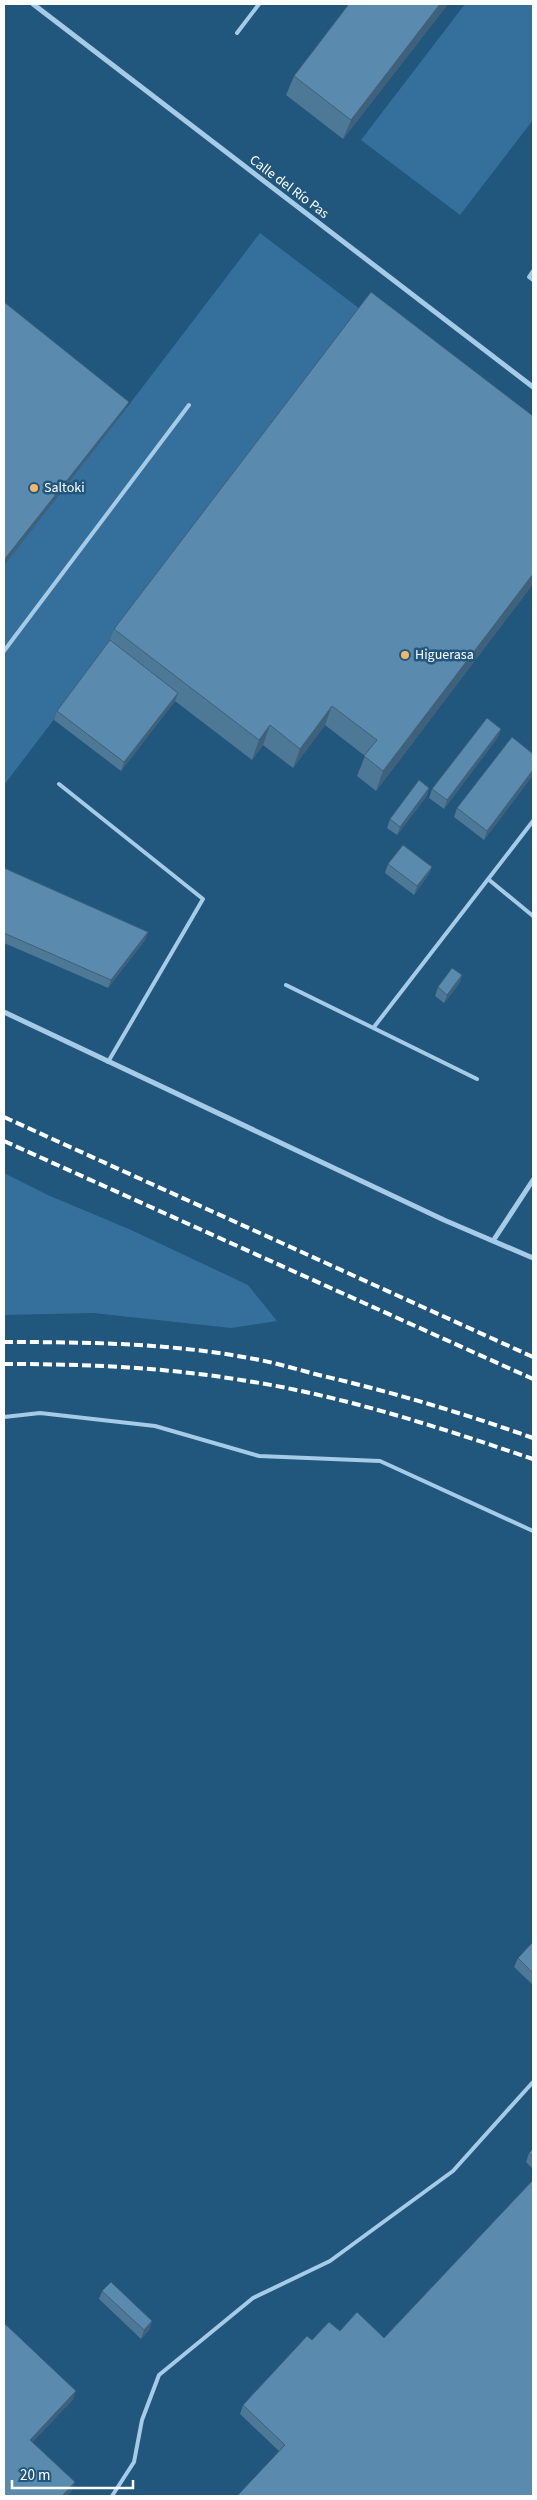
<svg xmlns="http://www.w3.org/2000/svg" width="537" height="2500" font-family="'Source Sans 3',sans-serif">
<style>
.green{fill:#34709b}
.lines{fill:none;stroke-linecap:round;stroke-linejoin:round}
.lane{stroke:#a5cbe6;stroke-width:4}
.street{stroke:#a5cbe6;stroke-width:5}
.rail{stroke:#fff;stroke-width:4;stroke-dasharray:9 4;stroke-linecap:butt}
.wall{fill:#4d7896}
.shaded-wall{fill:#3f617a}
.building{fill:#5a8bae;stroke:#3f617a}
.poi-dot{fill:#f3b767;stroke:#21567d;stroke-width:2}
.labels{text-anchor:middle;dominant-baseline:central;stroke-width:5;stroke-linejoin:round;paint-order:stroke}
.street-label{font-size:14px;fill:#fff;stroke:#21567d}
.poi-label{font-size:14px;fill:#fff;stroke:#21567d;text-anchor:start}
</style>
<rect width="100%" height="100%" fill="#21567d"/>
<path class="green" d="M465,4H533V120L460,215L361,140Z
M260,233L364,312L4,785V565L125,410Z
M4,1173L50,1196L129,1229L248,1285L277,1321L231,1328L93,1313L4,1315Z"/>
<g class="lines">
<path class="lane" d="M237,33L259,4
M533,271L529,277L533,280
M4,651L189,405
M59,784L203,899L108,1062
M488,879L533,916
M286,985L477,1079
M374,1027L533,821
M4,1417L40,1413L155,1426L259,1456L380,1461L533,1531
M112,2496L134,2462L142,2420L159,2375L253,2298L330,2261L453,2171L533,2082"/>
<path class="street" d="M33,4L533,387
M4,1012L444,1220L533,1258
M493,1241L533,1180"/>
<path class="rail" d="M4,1117L533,1357
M4,1141L533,1379
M4,1342C85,1342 169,1343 249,1358C273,1362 296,1369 319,1375C392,1392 463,1413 533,1438
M4,1364C84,1364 162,1367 241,1380C341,1395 438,1427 533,1459"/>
</g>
<path class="wall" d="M349,4H448L343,139L286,95L294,76Z
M533,416V584L376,791L357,776L365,756L325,725L293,768L263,745L252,760L175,701L121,771L54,720L57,711L110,640L114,629Z
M501,729L498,737L444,809L429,798L432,789Z
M533,754V775L484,840L454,817L457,808Z
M429,788L426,797L397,835L387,828L390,819Z
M388,864L432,867L428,875L414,895L385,873Z
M4,868L148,932L145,940L108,988L4,943Z
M462,975L459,984L444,1003L435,996L438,987Z
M533,1942V1985L514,1967L518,1958Z
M533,2149V2169L526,2162L529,2153Z
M102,2291L152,2321L149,2330L141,2339L99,2299Z
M340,2331L384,2338L279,2451L240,2414L243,2405L312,2340Z"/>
<path class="shaded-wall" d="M440,4H448L343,139L351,120Z
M129,402L125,410L4,565V560Z
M533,574V584L376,791L383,771Z
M178,693L175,701L121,771L124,762Z
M332,706L325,725L293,768L300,749Z
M270,725L263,745L252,760L259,740Z
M501,729L498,737L444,809L447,800Z
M533,770V775L484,840L487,831Z
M429,788L426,797L397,835L400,827Z
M432,867L428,875L414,895L417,886Z
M148,932L145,940L108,988L111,980Z
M462,975L459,984L444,1003L447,995Z
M152,2321L149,2330L141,2339L144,2330Z
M76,2391L73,2400L27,2448L30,2440Z
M75,2482L72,2491L67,2496H62Z"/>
<path class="building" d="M349,4H440L351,120L294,76Z
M371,292L533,416V574L383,771L364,756L377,740L332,706L300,749L270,725L259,740L114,629Z
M4,302L129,402L4,560Z
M110,640L178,693L124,762L57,711Z
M487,718L501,729L447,800L432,789Z
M512,737L533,754V770L487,831L457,808Z
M419,780L429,788L400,827L390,819Z
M403,845L432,867L417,886L388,864Z
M4,868L148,932L111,980L4,933Z
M452,968L462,975L447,995L438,987Z
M533,1942V1973L518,1958Z
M533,2149V2157L529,2153Z
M533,2180V2496H237L285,2445L243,2405L307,2336L312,2340L329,2322L340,2331L357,2312L384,2338Z
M111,2282L152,2321L144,2330L102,2291Z
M4,2323L76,2391L30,2440L75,2482L62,2496H4Z"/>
<g class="poi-dot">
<circle cx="34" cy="488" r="5"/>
<circle cx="405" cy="655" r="5"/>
</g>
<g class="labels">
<g class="street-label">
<text transform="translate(289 187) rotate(37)">Calle del Río Pas</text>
</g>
<g class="poi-label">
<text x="44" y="488">Saltoki</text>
<text x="415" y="655">Higuerasa</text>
</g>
</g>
<rect width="537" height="2500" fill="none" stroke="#ffffff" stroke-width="10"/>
<path d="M12 2480v8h121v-8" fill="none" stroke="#ffffff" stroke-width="2.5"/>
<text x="20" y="2480" font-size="15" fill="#ffffff" stroke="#21567d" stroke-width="4" paint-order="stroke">20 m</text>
</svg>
